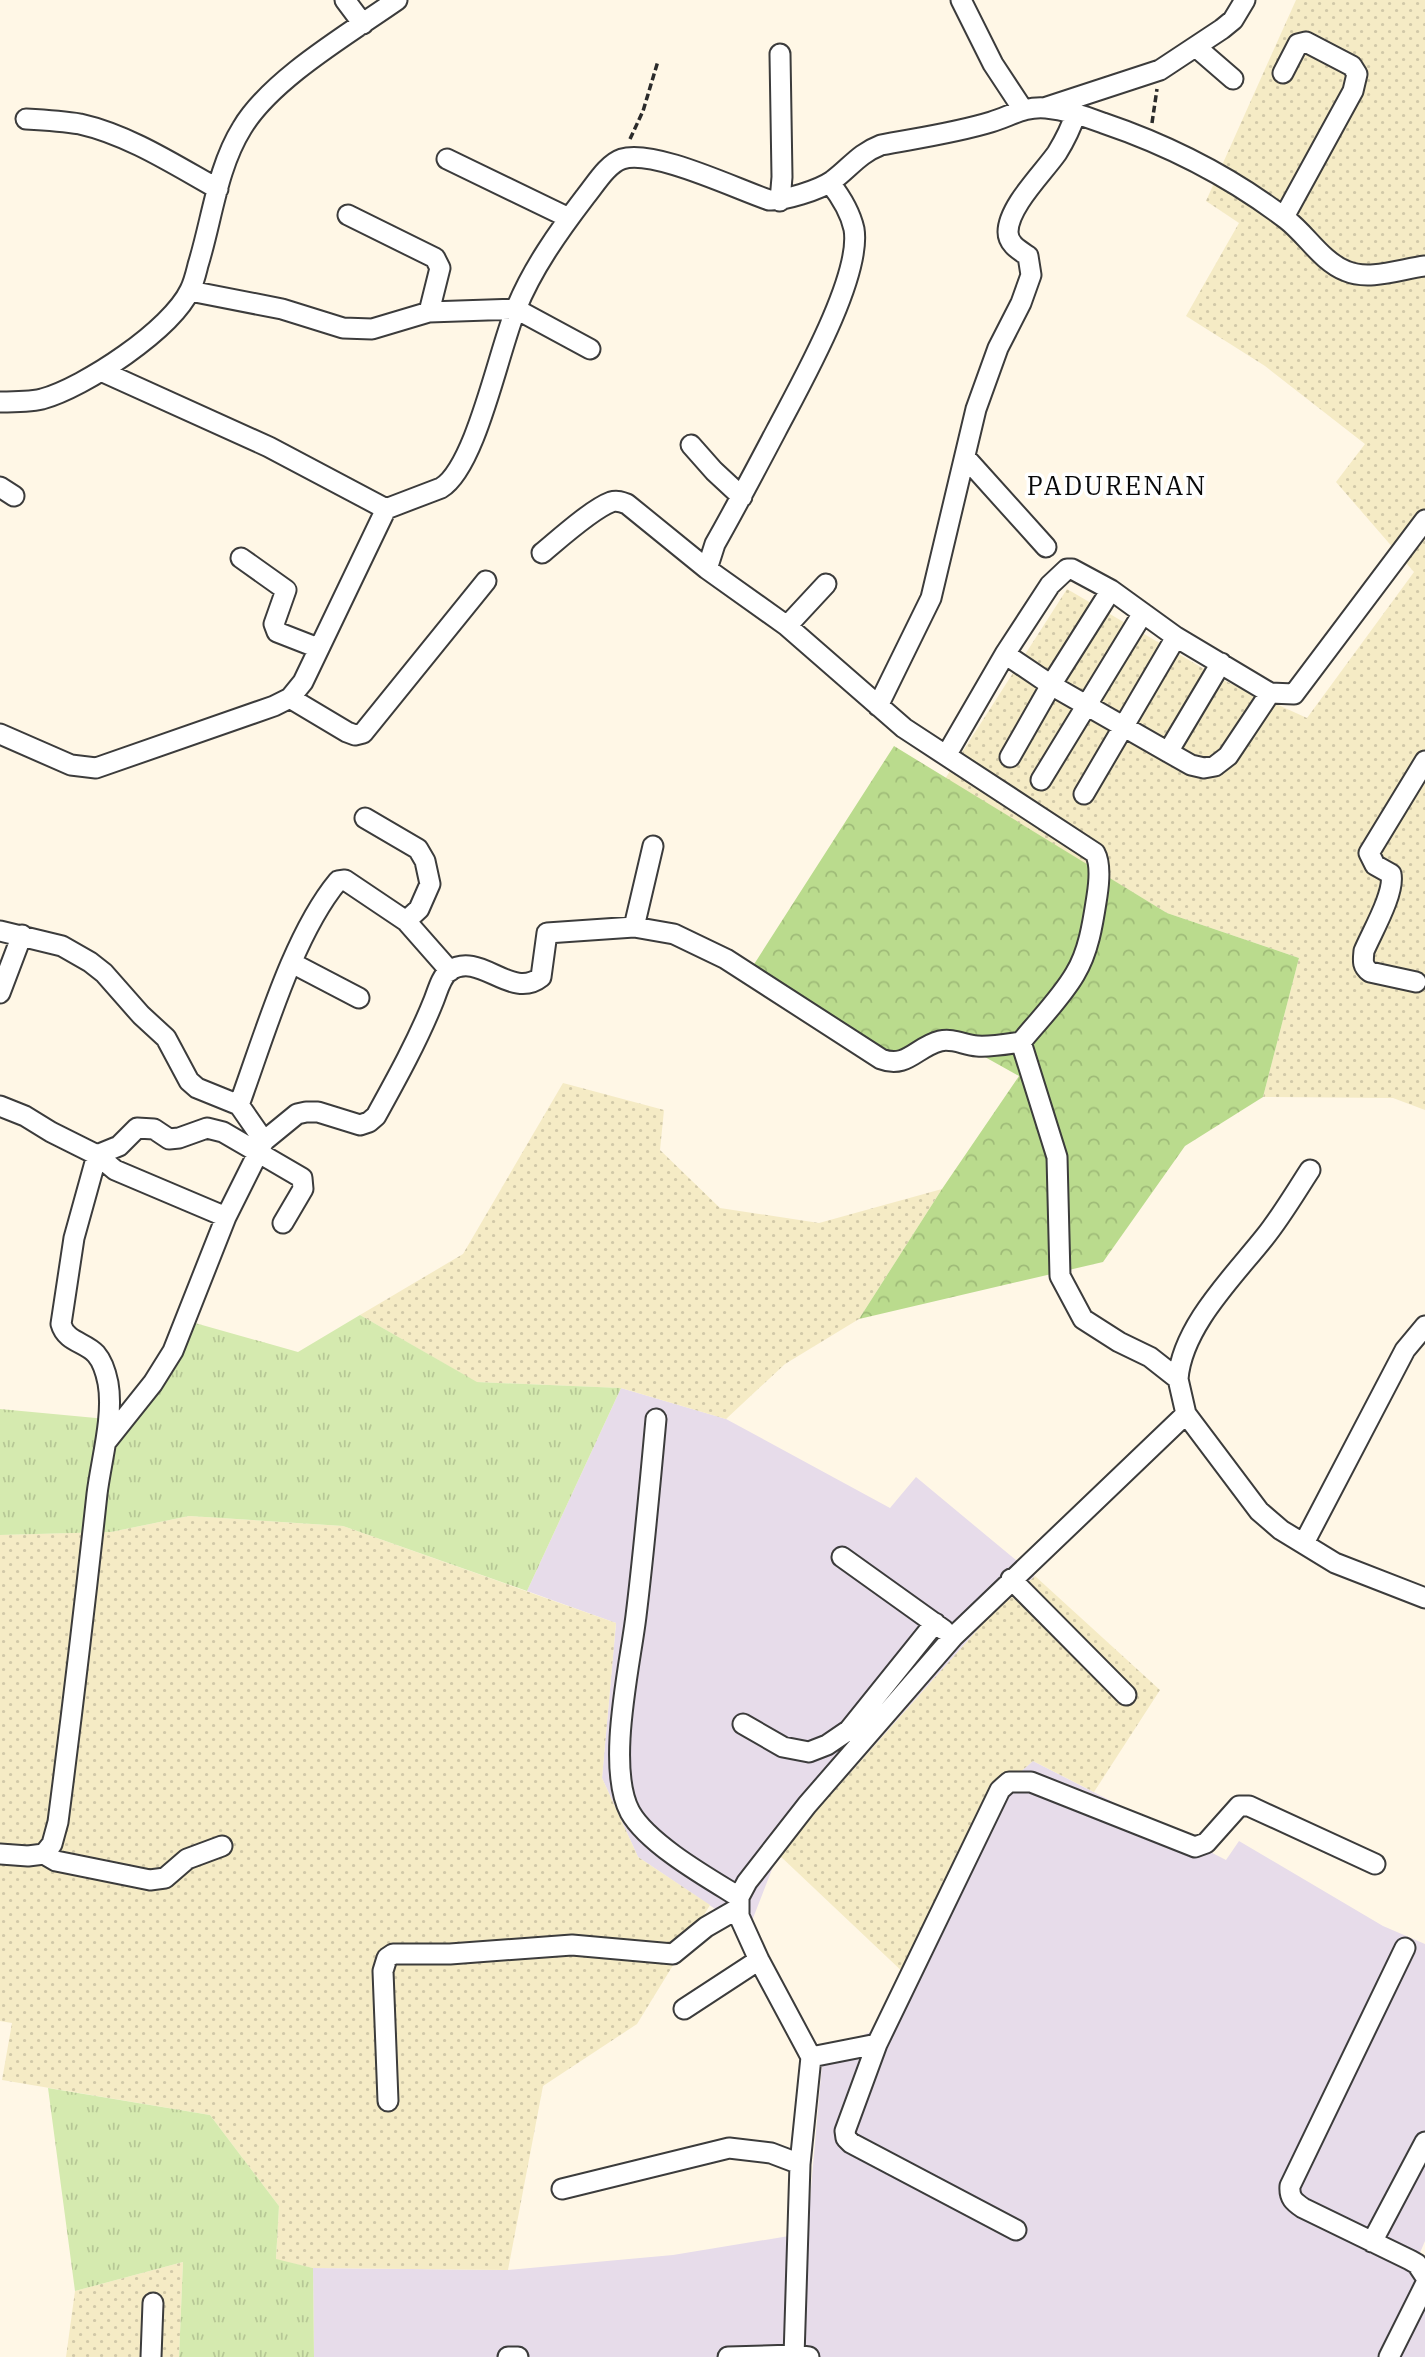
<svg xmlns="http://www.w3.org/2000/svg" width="1425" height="2357" font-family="'IBM Plex Serif',serif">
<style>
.industrial{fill:#e7dcea}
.farmland{fill:url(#farmland-dots)}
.grass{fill:url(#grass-tufts)}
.forest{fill:url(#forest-crowns)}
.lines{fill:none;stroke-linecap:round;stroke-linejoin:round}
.minor-casing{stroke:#3c3c3c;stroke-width:23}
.path{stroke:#2b2b2b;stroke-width:3.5;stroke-dasharray:7 3.5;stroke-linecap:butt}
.minor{stroke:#fff;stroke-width:19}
.labels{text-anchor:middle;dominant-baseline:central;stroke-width:7;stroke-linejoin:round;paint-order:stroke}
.quarter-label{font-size:26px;letter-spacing:2px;fill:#090909;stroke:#fff}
</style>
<defs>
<pattern id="farmland-dots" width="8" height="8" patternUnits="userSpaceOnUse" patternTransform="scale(1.75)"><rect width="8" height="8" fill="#f5ebc5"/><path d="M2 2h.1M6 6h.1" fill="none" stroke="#d1c8a8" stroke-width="1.8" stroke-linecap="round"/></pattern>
<pattern id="grass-tufts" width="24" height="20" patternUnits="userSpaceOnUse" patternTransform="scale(1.75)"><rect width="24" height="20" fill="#d5eaaf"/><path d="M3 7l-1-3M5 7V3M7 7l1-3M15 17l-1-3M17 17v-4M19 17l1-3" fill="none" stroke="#b6c795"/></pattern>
<pattern id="forest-crowns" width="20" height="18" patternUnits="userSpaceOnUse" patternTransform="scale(1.75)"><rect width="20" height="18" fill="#badb8d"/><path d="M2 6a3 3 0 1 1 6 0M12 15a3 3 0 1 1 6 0" fill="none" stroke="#9fbb78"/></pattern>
</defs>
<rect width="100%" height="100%" fill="#fff7e6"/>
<path class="industrial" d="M621,1388L726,1419L890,1508L916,1477L1035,1576L987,1619L778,1854L748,1931L638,1857L602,1778L616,1623L527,1591Z
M1033,1761L1226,1860L1239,1841L1383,1926L1425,1944V2241L1416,2262L1425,2265V2357H314L313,2268L508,2270L673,2255L807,2233L823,2053L886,2025L978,1809Z"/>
<path class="farmland" d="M1296,0H1425V1110L1393,1098L1263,1097L1299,958L1167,913L945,779L1067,589L1223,680L1307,718L1414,572L1336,482L1365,444L1265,366L1186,316L1239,223L1206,201Z
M563,1083L664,1110L660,1150L720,1208L819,1223L942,1189L859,1319L785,1364L726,1419L621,1388L476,1382L360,1315L463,1254Z
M189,1516L343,1526L616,1623L602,1778L638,1857L710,1905L637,2024L543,2086L508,2270L313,2268L276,2260L279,2206L210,2115L2,2080L12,2023L0,2021V1535L111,1532Z
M1035,1576L1160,1690L1094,1792L1033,1761L978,1809L907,1976L778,1854L987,1619Z
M183,2262L179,2357H66L75,2291Z"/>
<path class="grass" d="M360,1315L477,1382L621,1388L527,1591L343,1526L189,1516L111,1532L0,1535V1409L128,1421L195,1323L298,1352Z
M48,2088L210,2115L279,2206L276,2259L313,2268L314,2357H179L183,2262L75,2291Z"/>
<path class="forest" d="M894,746L1167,913L1299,958L1263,1097L1185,1146L1103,1262L859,1319L942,1189L1019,1076L942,1033L890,1058L742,983Z"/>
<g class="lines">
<g class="minor-casing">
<path id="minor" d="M345,0L363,24
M961,0L993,64L1022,108
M1196,47L1233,79
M780,54L782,177L780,201
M1283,73L1298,44L1306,42L1352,66L1357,74L1353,91L1284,217
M1047,107L1160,70L1222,29L1233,20L1245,0
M26,119C44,120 62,121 80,124C129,135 175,165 218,189
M447,159L569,218
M348,215L435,258L440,268L429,312
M190,291L282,309L343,328L372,329L429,312L516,309L590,349
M101,371L269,447L386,509
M0,402C14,402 29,402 42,399C85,387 171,330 190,290C194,282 196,273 198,265C212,220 217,168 242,128C271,79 350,33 397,0
M691,445L714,471L742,497
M965,457L1046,547
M0,487L14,496
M542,553C559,539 592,509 611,502C617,500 622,502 627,504L707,569L787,626L904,728L1095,853C1101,864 1099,883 1097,896C1093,922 1089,951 1075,974C1061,998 1039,1020 1021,1042L1057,1157L1060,1276L1083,1319L1119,1342L1150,1357L1178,1379L1186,1414L1259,1511L1281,1530L1335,1563L1425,1598
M241,558L286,590L274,624L277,632L318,648
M707,569L715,544C736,507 756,469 776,431C799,387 862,277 854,229C850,211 841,197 830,183
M787,626L826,584
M1005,654L1051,685L1168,752L1191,765L1204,768L1215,766L1228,756L1270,693
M290,698L347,732L355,735L363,733L486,581
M878,706L931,598L976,409L998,348L1021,303L1031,275L1028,256C1019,250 1008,244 1008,232C1008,207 1043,173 1057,153C1065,140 1071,128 1076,113
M0,734L71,765L96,768L274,706L290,698L303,682L386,509L441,488C476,467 499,349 516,309C532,269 559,231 585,197C595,185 607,164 622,159C654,149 736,189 769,200C784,201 819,190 832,181C851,167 858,154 881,145C918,138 955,133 991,122C1011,116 1024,106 1046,108C1066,110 1085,116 1103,123C1168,145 1231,177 1286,219C1307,235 1321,261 1346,271C1369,281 1401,269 1425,266
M1168,752L1221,663
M947,754L1005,654L1050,585L1067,569H1072L1111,590L1176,637L1270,693L1294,694L1425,520
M1010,757L1051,685L1111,590
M1041,780L1143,613
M1084,794L1176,637
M365,818L418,849L425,861L430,884L419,909L406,921
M634,927L653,846
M0,931L62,946L90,962L104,973L141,1015L166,1038L189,1081L197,1088L239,1105L264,1141
M292,963L359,998
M1416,982L1370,972C1362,966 1363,961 1364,951C1372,932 1395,893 1391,874L1375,865L1369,853L1425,761
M0,993L22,935
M239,1105C264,1037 293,935 338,881L345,880L406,921L450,971
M0,1106L25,1116L51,1132L97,1155L115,1170L226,1217
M1178,1379C1182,1327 1233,1277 1264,1238C1281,1217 1295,1193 1310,1170
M656,1419C650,1485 644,1551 636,1616C630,1666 606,1767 630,1812C648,1844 708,1878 739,1897
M106,1442L153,1383L173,1351L226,1217L264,1141L297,1114L306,1112H318L360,1125L369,1122L376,1116C397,1078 418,1040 434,1000C438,990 441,977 449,971C480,950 511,1001 541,977L547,933L634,927L674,934L726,959L881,1059C907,1069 916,1047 940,1041C953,1038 964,1045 977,1046C992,1047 1007,1044 1021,1042
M1304,1543L1405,1350L1425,1326
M842,1557L944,1630
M1011,1579L1126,1695
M743,1724L783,1747L809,1752L827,1745L849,1730L935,1623
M0,1854L28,1856L44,1854L52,1844L58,1822C72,1713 85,1604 97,1494C101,1461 114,1416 108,1383C106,1373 103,1362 96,1354C85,1342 66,1342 61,1324L74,1238L97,1155L119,1146L137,1128L154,1129L169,1139L179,1138L207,1128L223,1132L302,1178L303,1189L283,1223
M44,1854L56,1861L150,1880L165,1878L187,1859L222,1846
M1405,1948L1290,2186C1289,2198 1294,2202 1303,2208L1410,2260L1417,2264L1425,2276
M684,2009L759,1960
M811,2057L877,2044
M388,2101L383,1971L387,1958L393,1954H450L572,1945L673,1954L706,1927L739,1908
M562,2189L729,2148L771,2153L800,2164
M1016,2230L851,2143L846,2138L845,2131L877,2044L1000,1790L1009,1782H1031L1195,1847L1206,1843L1239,1806H1249L1375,1864
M1372,2242L1425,2142
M151,2357L153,2303
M508,2357H518
M728,2357L794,2355L809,2357
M794,2357L800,2164L811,2057L759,1960L739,1916V1897L747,1882L807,1805L953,1637L1186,1414
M1389,2357L1425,2285"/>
</g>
<path class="path" d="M1152,123L1157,89
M630,139L643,111L658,61"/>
<use href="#minor" class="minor"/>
</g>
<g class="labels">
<g class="quarter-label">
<text x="1117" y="485">PADURENAN</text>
</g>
</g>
</svg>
